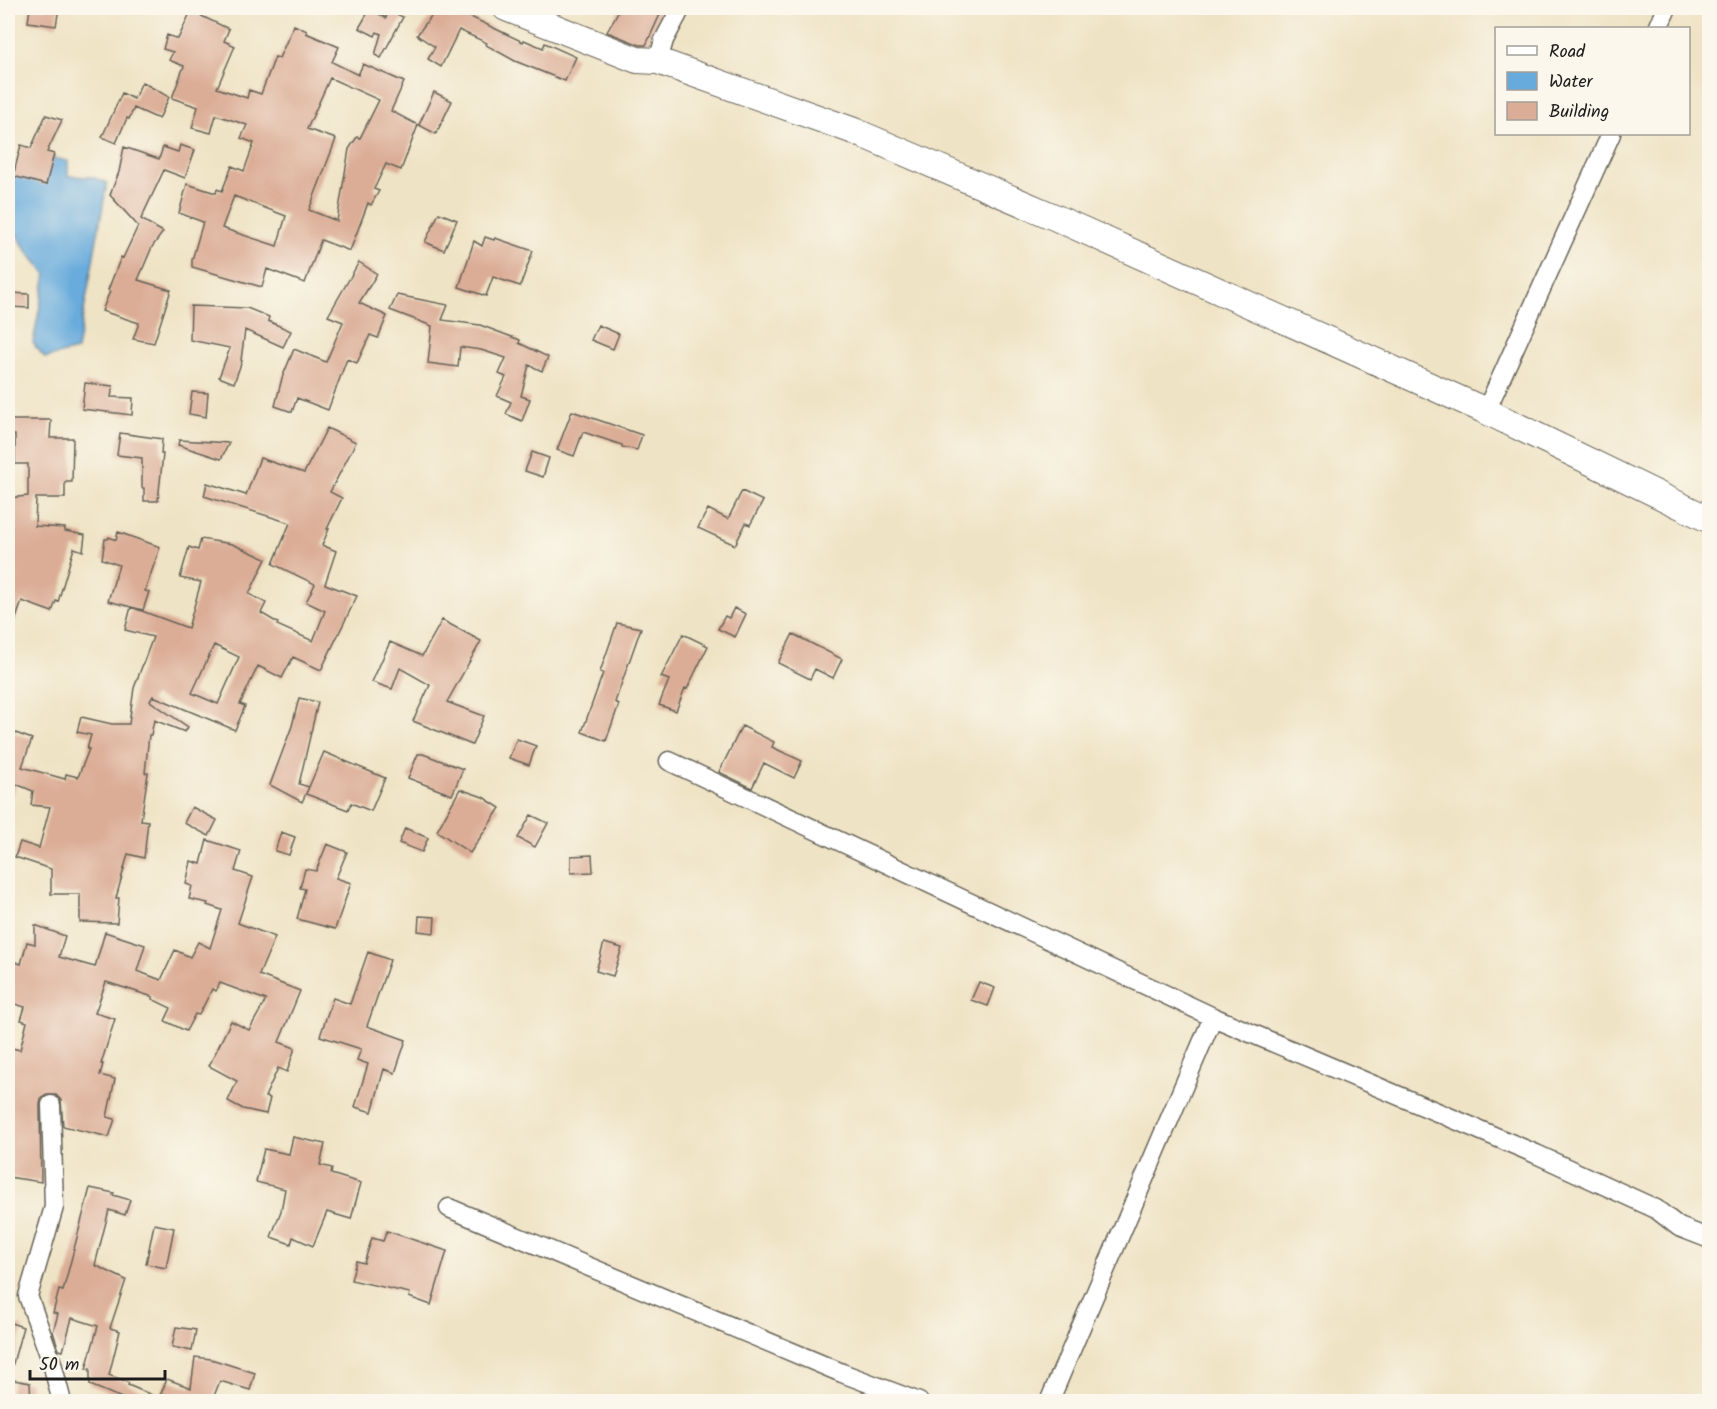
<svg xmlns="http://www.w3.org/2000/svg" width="1717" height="1409" font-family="Kalam,sans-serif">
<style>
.water{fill:#67abdc;stroke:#42647c;stroke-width:1.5}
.building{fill:#dbad96;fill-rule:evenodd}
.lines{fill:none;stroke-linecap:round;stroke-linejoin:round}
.street-casing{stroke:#666257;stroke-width:21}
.secondary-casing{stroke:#666257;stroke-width:28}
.street{stroke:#fff;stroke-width:18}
.secondary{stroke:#fff;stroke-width:26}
</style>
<rect width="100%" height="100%" fill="#fbf7ec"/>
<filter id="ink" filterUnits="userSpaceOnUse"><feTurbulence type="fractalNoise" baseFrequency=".0167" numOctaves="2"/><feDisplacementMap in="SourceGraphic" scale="12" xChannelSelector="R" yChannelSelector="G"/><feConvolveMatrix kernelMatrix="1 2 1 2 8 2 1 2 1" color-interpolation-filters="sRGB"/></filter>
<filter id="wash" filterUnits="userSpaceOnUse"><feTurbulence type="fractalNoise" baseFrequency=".008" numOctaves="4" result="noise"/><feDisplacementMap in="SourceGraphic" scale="24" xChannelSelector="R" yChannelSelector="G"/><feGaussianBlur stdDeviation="1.35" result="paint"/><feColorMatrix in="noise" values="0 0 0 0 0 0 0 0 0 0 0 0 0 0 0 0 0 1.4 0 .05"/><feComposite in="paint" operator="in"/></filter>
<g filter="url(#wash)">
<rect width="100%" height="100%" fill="#efe3c5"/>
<path class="water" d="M53,158L68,161V176L92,177L107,183L77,350L45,358L33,343L46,274C14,237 1,218 12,168L44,179Z"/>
<g id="blocks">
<path class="building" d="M30,8H59L56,26L28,22Z
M437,8H452L523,42L524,40L543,48L545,43L576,57L565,81L515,61L486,45L487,43L459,30L441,67L428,59L435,47L417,35Z
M620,8H663L646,45H640L607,32Z
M370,9L386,18L388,10L403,17L381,58L375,55L381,34L377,32L375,36L359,28Z
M191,11L229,29L224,41L235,46L217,88L247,98L249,90L261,94L275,57L279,58L294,25L307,31L306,33L339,47L332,62L358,75L363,64L404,82L391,111L418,125L401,170L386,164L374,189L379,191L371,205L368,203L350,251L321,240L305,283L267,269L262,287L192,267V260L203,222L179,213L187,184L216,193L217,189L222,191L232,166L244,171L254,143L241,138L247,125L216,115L211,133L192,128L198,107L172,98L184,66L169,60L173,52L163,49L167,35L178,39ZM330,78L379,100L360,138L357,137L349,149L337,221L309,210L336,139L307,129ZM234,196L286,216L277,246L222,228Z
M142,82L169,97L159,119L134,108L129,119L127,118L116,143L102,137L122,93L134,99Z
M434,92L452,101L436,134L419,125Z
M46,115L62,120L47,152L54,154L46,185L13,176L21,145L31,148Z
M180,145L195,150L185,178L164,170L141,219L163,232L152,247L138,280L171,290L154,343L133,339L139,323L102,311L110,291L108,290L121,257L123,258L138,226L110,195L119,172L124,147L159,159L163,147L178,152Z
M439,213L457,220L444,250L425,242Z
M485,237L494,240L495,238L533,251L520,286L493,277L486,296L459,287L474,241L482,246Z
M359,262L377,274L359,303L387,316L378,338L370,335L357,363L347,359L328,410L297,398L292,412L275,406L282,378L294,349L326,362L343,322L328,316Z
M10,293L29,294V308L10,307Z
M397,295L448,305L442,320L480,325L520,340L519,343L548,357L542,371L529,365L521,396L530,399L522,421L506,414L511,402L497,396L506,377L499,374L506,358L481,350L460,347L458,367L428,363L432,326L390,310Z
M191,306L247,308L269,317L268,321L291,331L283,347L245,330L241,360L242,361L234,383L219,377L230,348L190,340Z
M598,325L619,334L613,349L591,340Z
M85,383L113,386L111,397L133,398L132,415L82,409Z
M192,392L208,393L206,417L189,414Z
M572,411L642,435L637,450L622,447V445L583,432L574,456L557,450Z
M8,420H51L50,438H73L72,482H65V498H36L35,526L65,528V531L85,535L83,551L74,548L58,602L56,601L52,612L22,601L10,636H8V498L28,496V464H15V435H8Z
M327,428L356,442L330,492L342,498L327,529H329L322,545L336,551L325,584L357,596L321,670L293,657L282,678L258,666L240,704L245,706L235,730L153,696L150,701L188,727L185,732L154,720L151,735H149L145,773H148L141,820L148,821L144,858L128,854L116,898H119L117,923L80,922V894H51V869L15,857L20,842L39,848L50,807L31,805L33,791L16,784L9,801H8V747L13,732L32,739L22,767L65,779L66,774L78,777L89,749H87L91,735L77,732L81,717L112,724H129L134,688L153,637L125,630L131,607L188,628L201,582L180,578L189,547L198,550L201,539L232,544L266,559L249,594L266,603L261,613L278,623L277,625L313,641L325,611L306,602L315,584L273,564L290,523L204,496L207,483L246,495L260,458L304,473ZM214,645L239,657L218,704L192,693Z
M120,433L162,439L161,454H163L158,501H144V488H142V458L117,455Z
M179,440L229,443L221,459L178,445Z
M532,452L549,458L543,477L525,471Z
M742,491L763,501L750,525L746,523L735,545L698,528L708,509L728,519Z
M118,532L160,547L145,591L149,592L143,610L108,601L119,565L102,559L105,539H108L109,537L116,540Z
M734,608L746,614L735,637L718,629L725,616L729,618Z
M442,620L481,641L447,702L484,716L472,745L413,721L430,685L400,668L392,689L372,682L390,642L422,656Z
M617,623L641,628L615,702L619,704L606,741L582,732L603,673L600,672Z
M683,634L708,646L687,689L685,688L676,711L659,705L669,680L661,677Z
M793,634L842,659L833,678L815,669L810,679L778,663Z
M299,698L318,702L299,784L309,787L302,802L270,785L292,726Z
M742,726L774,742L772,747L802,761L794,778L764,763L752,788L719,772Z
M517,739L536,746L529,765L509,758Z
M324,752L385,778L371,811L351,803L348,810L306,794Z
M418,754H423L463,769L452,795L408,778Z
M460,789L483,797L500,808L470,853L437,831Z
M192,807L217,820L209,836L184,823Z
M531,815L548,823L535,847L518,838Z
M405,828L428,838L422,852L399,843Z
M281,832L295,837L289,855L275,851Z
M207,840L241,851L235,871L253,877L238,923L275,937L259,975L300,991L279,1042L295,1048L287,1072L278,1068L265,1097L270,1098L266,1114L243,1109L228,1101L237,1081L209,1066L231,1021L249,1030L266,1000L220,983L216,991L212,989L199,1015L195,1014L186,1031L165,1021L171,1008L152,999L153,997L106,982L95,1013L115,1019L101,1064H103L100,1075L115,1079L107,1117L115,1119L109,1137L63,1126L61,1100L56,1095H46L41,1099L40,1105L41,1182L8,1177V1047L20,1050L27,1022L21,1020L25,1007L8,1002V969L10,960L21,964L27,942L35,944V925L65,936L59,957L95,967L105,932L145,945L137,971L161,980L175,950L190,957L198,942L210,948L222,910L207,905L208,903L189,899L192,886L186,884L191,861L201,864Z
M327,844L347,852L336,878L351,883L335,929L297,919L305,889L300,888L305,869L316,871Z
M592,855L593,872L571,873V856Z
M419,916L435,917L434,933L418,931Z
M604,943L622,948L613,976L596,971Z
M368,952L390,960L367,1026L406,1040L395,1073L384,1069L372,1112L355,1107L368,1064L357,1060L361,1049L320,1036L333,998L350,1004Z
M979,982L995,988L988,1006L971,1000Z
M293,1137L325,1144L320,1165L332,1168L331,1174L361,1183L351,1219L327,1212L313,1246L293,1237L291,1244L271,1237L281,1211L285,1189L256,1182L264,1149L289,1154Z
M90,1188L114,1193L113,1195L130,1200L125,1215L109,1210L95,1265L126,1280L110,1328L120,1331L109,1375L129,1383L128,1385L159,1398L167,1379L191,1388L195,1357L211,1359L255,1373L250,1390L220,1381L212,1401H204L192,1397L190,1401H129L90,1385V1369H86L98,1326L72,1318L63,1351L59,1350L53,1332L58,1314L53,1313L59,1290L63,1291Z
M154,1224L174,1228L166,1268L146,1264Z
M387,1231L447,1251L431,1305L409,1297L410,1293L351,1280L356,1261L364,1263L372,1238L383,1241Z
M8,1322L23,1327L12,1367L8,1366Z
M176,1327L196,1330L192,1351L172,1347Z
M14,1380L30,1383L31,1401H8Z"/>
</g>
</g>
<g filter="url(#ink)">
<use href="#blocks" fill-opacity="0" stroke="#666257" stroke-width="1.5"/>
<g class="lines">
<g class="street-casing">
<path id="street" d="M1658,28L1667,8
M658,61L664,40L681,8
M1486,411L1611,134
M669,761L1213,1017L1049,1402
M1213,1017L1536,1154L1656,1209L1679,1227L1710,1239
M51,1105L54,1207L28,1296L52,1363L62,1402
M449,1208L842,1373L919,1402"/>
</g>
<g class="secondary-casing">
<path id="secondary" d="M506,8L637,60L658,61L854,131L1052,216L1486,411L1710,520"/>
</g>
<use href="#street" class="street"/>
<use href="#secondary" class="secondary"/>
</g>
</g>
<rect width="1717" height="1409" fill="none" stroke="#fbf7ec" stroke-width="30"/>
<rect x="1495" y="27" width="195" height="108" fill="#fbf7ec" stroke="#a29f99" stroke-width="1.5"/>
<rect x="1507" y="46" width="30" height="9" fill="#ffffff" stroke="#a29f99" stroke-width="1.5"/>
<text x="1549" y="57" font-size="18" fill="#1c1c1c">Road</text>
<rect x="1507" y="72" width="30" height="18" fill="#67abdc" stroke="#a29f99" stroke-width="1.5"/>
<text x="1549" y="87" font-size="18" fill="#1c1c1c">Water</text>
<rect x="1507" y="102" width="30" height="18" fill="#dbad96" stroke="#a29f99" stroke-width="1.5"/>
<text x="1549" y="117" font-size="18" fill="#1c1c1c">Building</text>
<path d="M30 1370v9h135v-9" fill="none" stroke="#1c1c1c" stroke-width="3"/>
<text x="39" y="1370" font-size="18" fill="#1c1c1c" stroke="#fbf7ec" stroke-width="4.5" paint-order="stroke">50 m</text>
</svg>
